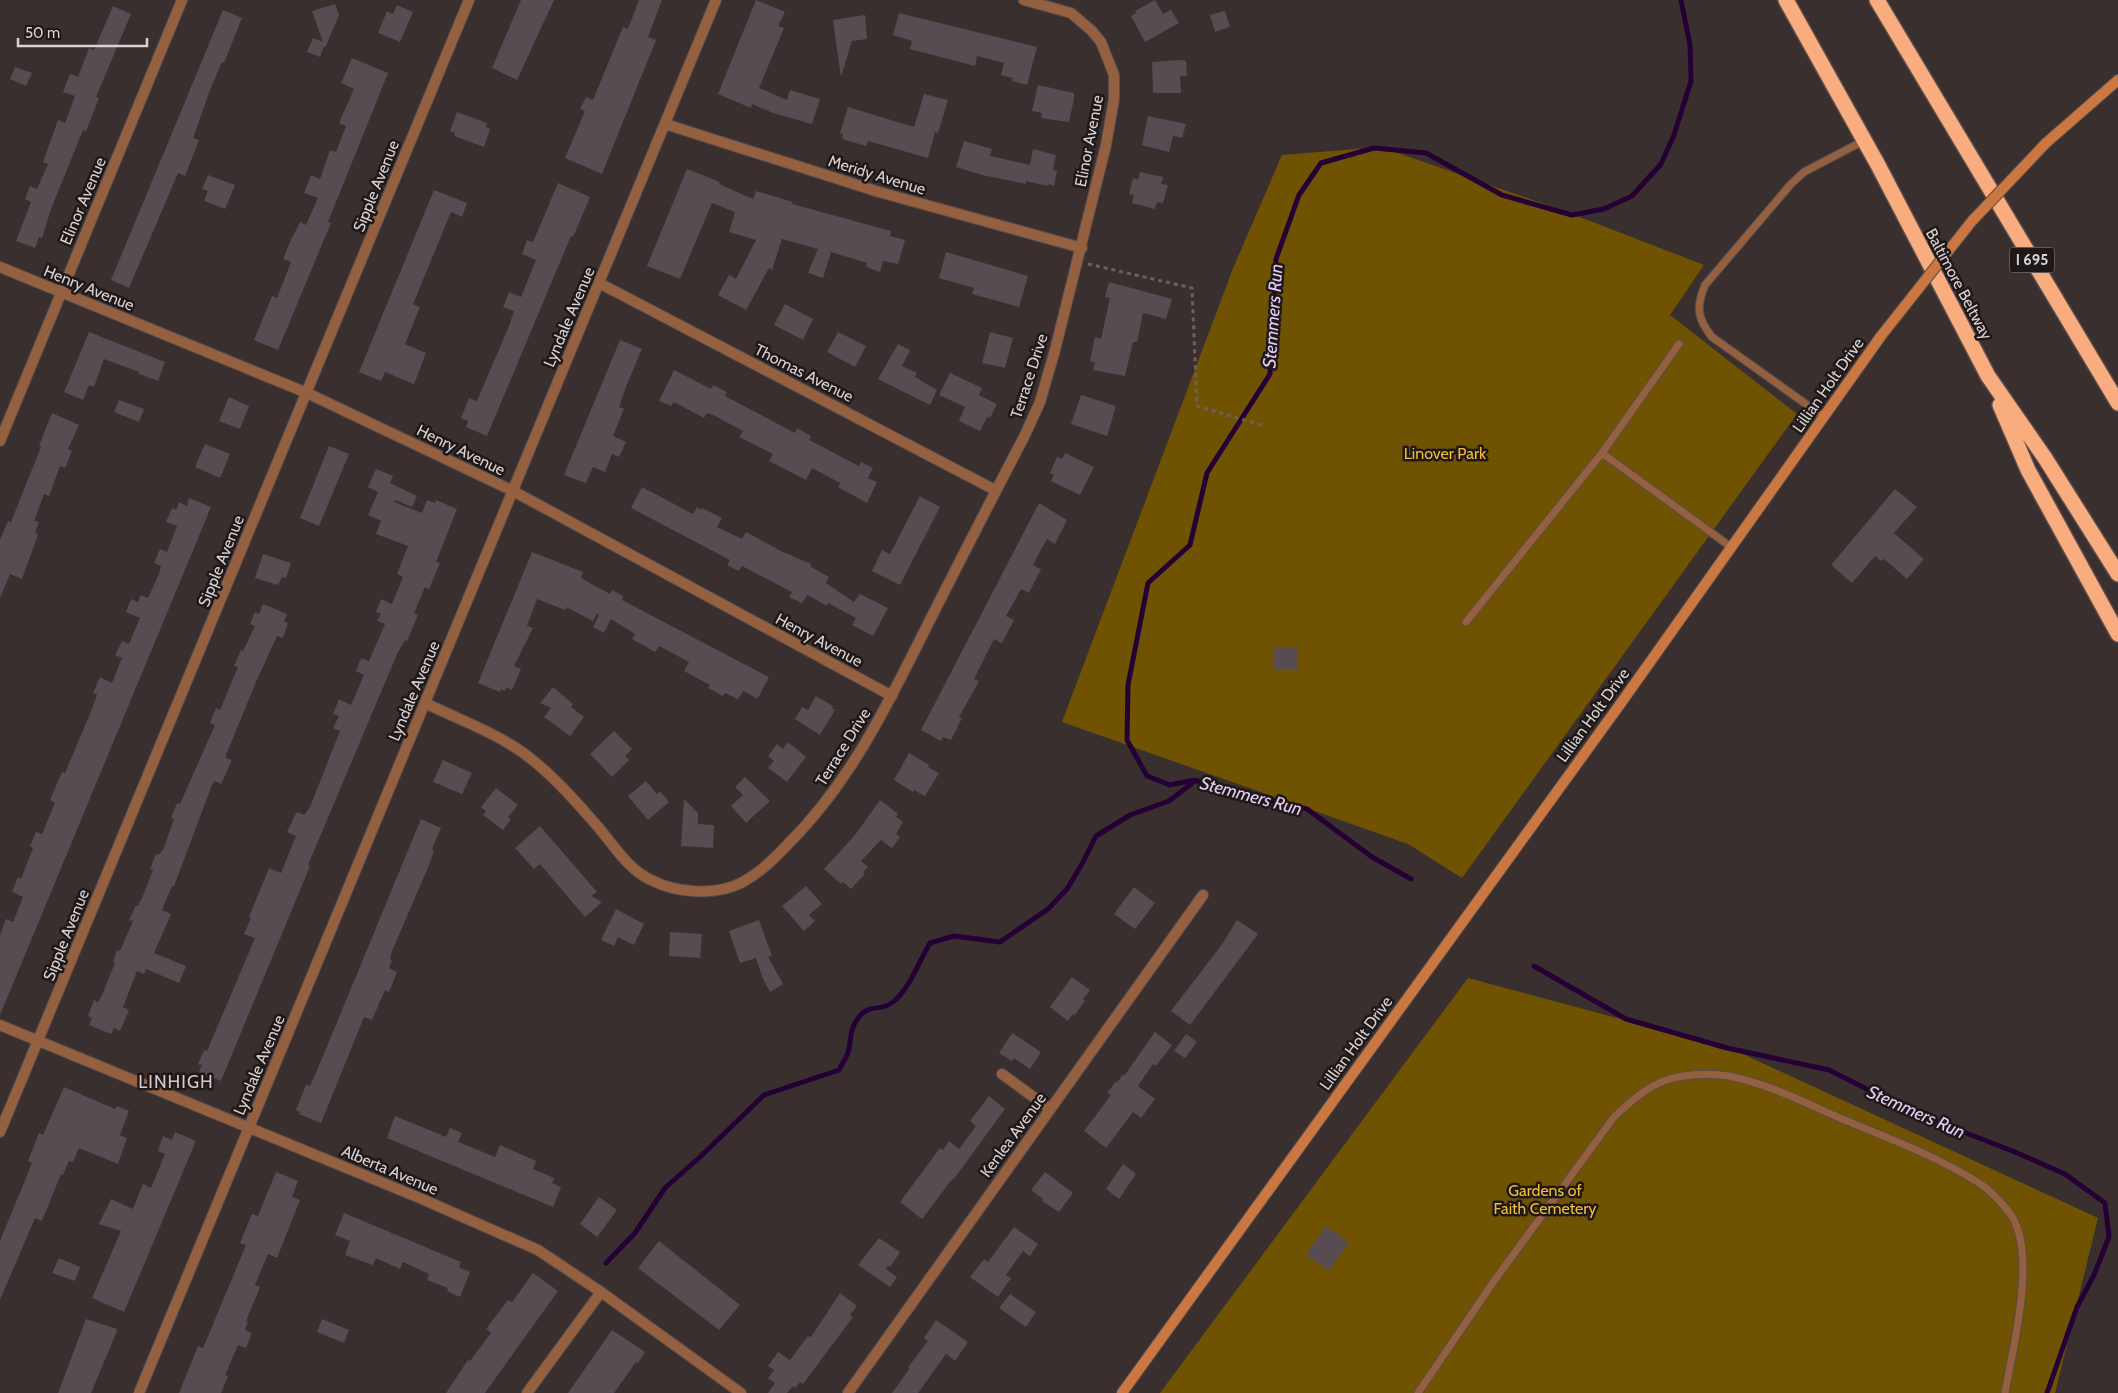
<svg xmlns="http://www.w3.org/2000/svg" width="2118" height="1393" font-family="Cabin,sans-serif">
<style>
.green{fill:#705302}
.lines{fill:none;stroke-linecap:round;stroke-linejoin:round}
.stream{stroke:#250035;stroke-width:5}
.building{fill:#564c51}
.service-casing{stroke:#574c4c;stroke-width:9}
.minor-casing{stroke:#574c4c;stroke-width:12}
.secondary-casing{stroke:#574c4c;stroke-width:12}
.motorway-casing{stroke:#574c4c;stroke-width:18}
.path{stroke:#6b6161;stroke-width:3;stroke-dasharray:4 4;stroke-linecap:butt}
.service{stroke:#94603f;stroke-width:7}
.minor{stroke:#94603f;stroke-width:10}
.secondary{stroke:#ca7741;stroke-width:10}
.motorway{stroke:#f9ac7d;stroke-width:15}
.secondary-bridge-casing{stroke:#574c4c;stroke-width:12;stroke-linecap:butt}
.secondary-bridge{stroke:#ca7741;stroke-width:10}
.labels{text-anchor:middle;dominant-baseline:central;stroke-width:5;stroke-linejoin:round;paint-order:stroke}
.shield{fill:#1e1818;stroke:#a29a9a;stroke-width:1}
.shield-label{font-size:15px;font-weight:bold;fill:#dad2d2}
.street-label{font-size:16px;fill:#dad2d2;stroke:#1e1818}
.park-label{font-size:16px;fill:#f4bd36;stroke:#1e1818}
.water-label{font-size:18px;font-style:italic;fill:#e4cbf3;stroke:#1e1818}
.neighbourhood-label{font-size:18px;letter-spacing:1px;fill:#d9caca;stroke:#1e1818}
</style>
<rect width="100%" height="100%" fill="#3a2f2f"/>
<path class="green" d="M1381,147L1564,211L1704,265L1670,315L1797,414L1462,878L1408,844L1062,722L1234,266L1282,155Z
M1468,978L1732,1049L2098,1218L2055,1393H1160Z"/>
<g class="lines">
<path class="stream" d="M1411,879L1372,857L1307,809L1219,788L1195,780L1170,785L1147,776L1127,740L1128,685L1148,583L1190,545L1207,473L1270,374L1276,259L1299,195L1321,163L1374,148L1426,153L1502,195L1572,215L1604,209L1632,196L1661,164L1674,135L1691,81L1690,45L1681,0
M1534,966L1626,1019L1727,1048L1829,1070L1912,1112L2015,1152L2065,1174L2105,1203L2109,1237L2094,1275L2077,1307L2047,1393
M606,1263L635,1233L665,1188L700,1157L764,1095L839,1070C842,1064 848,1056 849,1049C851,1037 850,1028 859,1017C869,1004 879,1011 890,1004C908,993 919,961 930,943L954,936L1000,942L1048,909L1067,889L1083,862L1096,836L1130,815L1169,801L1195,781"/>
</g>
<path class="building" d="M521,0H554L517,80L492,68Z
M639,0H662L648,37L656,40L602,174L565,158L585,111L580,109L586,97L593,100L623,27L628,29Z
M756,0L785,12L778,26L784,28L759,88L787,100L790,90L820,99L812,124L773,113L752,104L751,108L718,94Z
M1155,0L1163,14L1171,10L1179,23L1145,42L1131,16L1136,13L1135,11Z
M335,4L339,15L325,48L324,46L320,57L307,52L313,38L323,42L312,11Z
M397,5L413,12L400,42L378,33L387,11L393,14Z
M113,6L131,14L96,97L99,98L86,131L83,130L51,209L42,238L39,237L35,248L16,241L31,202L25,199L30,186L37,189L48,164L43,162L58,120L65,123L75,96L63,92L70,74L78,77L89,48L94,50Z
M223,10L242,18L224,63L222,62L210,90L193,138L199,140L185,176L178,173L129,288L111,280Z
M1225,11L1230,27L1215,32L1210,15Z
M899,13L1037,47L1027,85L1012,81L1013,78L1001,75L1004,63L977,56L975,66L910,49L912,41L893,35Z
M865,15L867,39L852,41L841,77L833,20Z
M352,58L388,73L328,222L331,223L278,350L254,340L272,296L277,298L291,262L283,259L290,242L300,222L306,225L318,198L304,193L311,175L320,179L330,150L336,152L346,126L339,123L354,89L341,83Z
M1179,60L1186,61L1187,76H1180L1181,93H1153L1152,62Z
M15,67L32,73L26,86L10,79Z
M1038,85L1074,93V99L1069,122L1041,118L1042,113L1032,111Z
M924,94L948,100L938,133L935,132L928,158L868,141L866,146L842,139L843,134L840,133L848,107L914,127Z
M457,112L487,123L486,127L490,129L484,147L454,136L455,133L450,131Z
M1148,116L1186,124L1182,138L1173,136L1169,152L1142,145Z
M964,141L992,149L990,156L1030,165L1033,149L1056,155L1053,170L1057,171L1054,186L1049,184L1048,186L1026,181V184L982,175L956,167Z
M687,169L720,182L719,184L753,199L756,191L793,202L792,204L891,231L890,236L905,240L898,264L883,261L880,272L866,267L867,263L831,252L823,278L808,273L818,249L782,239L772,270L769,268L746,310L718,295L729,275L736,279L756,240L729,232L735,212L712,203L680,279L647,266Z
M1140,172L1163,177L1161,184L1168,185L1163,203L1157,202L1155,209L1132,203L1134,195L1129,194L1133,178L1138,180Z
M208,175L235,185L225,209L204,201L208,191L202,189Z
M558,183L590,197L573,237L571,236L487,436L466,427L468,421L461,418L469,398L477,401L509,326L514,311L503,307L509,292L521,297L536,260L522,254L527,240L533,242Z
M434,190L467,203L462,217L451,212L413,304L420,307L405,344L426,353L414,384L385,372L381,381L359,372Z
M946,252L1028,276L1019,307L972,294L974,288L939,278Z
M1109,282L1172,299L1166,319L1143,313L1137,342H1133L1125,376L1093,370L1095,363L1090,361L1095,337L1101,339L1110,298L1105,297Z
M785,304L813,319L803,340L774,325Z
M89,332L165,362L158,381L139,374V372L104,359L94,387L89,385L83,400L64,392Z
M838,332L866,346L855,367L827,352Z
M990,332L1013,338L1005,368L982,363Z
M620,340L642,349L627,384L619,407L624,409L613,436L626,442L619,457L612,454L605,472L593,467L586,483L564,475Z
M898,344L910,350L902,366L917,373L915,377L937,390L930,405L878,379Z
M674,370L711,389L713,385L727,392L725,396L795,433L797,428L811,436L809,440L859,466L861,462L873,468L868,478L877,482L867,503L838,487L840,483L812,468L806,480L769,461L773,454L739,437L743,431L715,416L707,413L704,418L674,402L671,406L659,401Z
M950,373L982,388L979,395L997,404L990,418L987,417L980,431L959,421L965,407L939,395Z
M1081,395L1116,406L1107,436L1071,424Z
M229,397L249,406L240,429L219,421Z
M119,400L144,409L139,422L114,412Z
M52,413L79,425L68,449L72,451L65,468L60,466L49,496L44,494L34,521L39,522L35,533L38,535L22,579L10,574L0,598V540L8,521L11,522L41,447L39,446Z
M205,444L230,454L220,478L195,467Z
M329,446L349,454L319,526L300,518Z
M1065,453L1094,467L1080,495L1051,481L1054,475L1050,473L1057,457L1062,459Z
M376,469L393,476L390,483L417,496L412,507L395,500L394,502L422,513L427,500L435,503L436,500L457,509L436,562L440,563L429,589L425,587L414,613L418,615L407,641L405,640L398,652L308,865L310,866L221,1081L199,1072L202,1065L198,1064L204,1050L207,1051L255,938L244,934L251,918L249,917L269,868L281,873L296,836L287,832L294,817L297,812L304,815L310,807L340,731L333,728L339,716L333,714L339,699L351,705L364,675L356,671L361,658L369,661L385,624L377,621L381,614L376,612L381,599L392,604L403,577L397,574L408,546L376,534L381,521L368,515L378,492L368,487Z
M642,487L693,514L697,507L701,510L702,508L722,518L717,527L742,539L746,532L783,552L811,564V567L829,577L826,583L854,602L860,594L888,608L873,636L852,625L856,618L828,603L827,606L807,595L802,603L789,597L792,592L742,566L739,571L727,565L730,560L631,508Z
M1895,489L1917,507L1894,533L1924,559L1907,579L1884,559L1881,561L1875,556L1852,583L1831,565Z
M920,496L940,507L900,585L872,571L882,550L890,554Z
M189,498L211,507L0,1015V935L6,919L13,922L23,897L12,892L18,877L21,879L33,848L30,846L36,832L42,834L55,803L50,800L62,772L65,773L92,709L97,695L93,693L100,677L112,683L122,658L115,655L122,641L129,644L139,620L140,618L126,612L131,599L138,602L141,595L148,598L159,574L161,566L154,563L160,549L167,552L177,526L166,522L172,508L176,510L179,502L187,506Z
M1039,503L1067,520L1055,544L1047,539L1045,542L1033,565L1041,569L1029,593L1021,589L1006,616L1014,620L1002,643L994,639L974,679L979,681L959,717L962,718L951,740L943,737L941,741L921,730Z
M532,552L583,572L581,578L610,594L612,590L623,596L622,600L769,677L758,698H756L743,691L738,699L725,693L723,696L708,688L710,685L684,671L689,662L659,646L655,652L632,639L635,634L611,619L604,633L593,627L599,615L597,613L593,621L566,607L565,610L537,599L527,626L533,628L514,666L521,669L512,690L506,687L505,691L501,689L500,692L478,683Z
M263,554L291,563L286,578L282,577L278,585L255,578Z
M263,604L287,614L284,621L288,623L283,638L277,636L256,682L226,755V758L232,760L221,784L215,781L212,785L174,886H172L162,910L171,914L154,953L186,966L179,983L146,969L144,974L137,971L123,1007L129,1010L120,1031L114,1028L111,1034L89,1025L92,1018L88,1016L94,1000L98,1002L102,995L115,963L113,962L117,950L120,951L133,921L129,920L136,905L138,906L142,898L153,870L150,869L156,854L159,855L164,848L174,819L171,818L177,803L180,804L215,725L210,723L216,708L220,710L238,667L234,666L241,650L243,651L255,626L250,624L255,612L259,614Z
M1298,647V669H1273V648Z
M553,687L573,704L571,707L584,717L570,736L544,717L551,708L540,703Z
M816,696L833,706L832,708L835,710L820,735L795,719L802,707L808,710Z
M614,731L632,749L625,756L629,760L612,777L590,754Z
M788,742L806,757L787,782L768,768L774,761L768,756L777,744L783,749Z
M909,753L929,765L928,767L939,773L925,796L914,790L913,792L894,780Z
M443,760L472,773L462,794L433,782Z
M745,777L770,801L746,823L731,806L743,795L735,787Z
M646,781L657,794L660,791L669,802L648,820L628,796Z
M496,788L518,805L508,817L511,819L503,830L483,815L486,811L481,807Z
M684,799L698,813V824L714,825L713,848L681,846Z
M880,800L898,814L896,817L903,822L896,834L900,837L892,848L881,840L861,861L868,867L863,872L865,874L851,889L843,882L841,884L824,869L855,835Z
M421,819L441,828L432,849L434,850L430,863L392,951L390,959L392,960L389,968L397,972L389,992L385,990L372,1020L364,1017L321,1123L299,1114L300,1112L296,1110L306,1085L310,1086L316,1073Z
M540,826L597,892L591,896L602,902L585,917L540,864L534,869L515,848Z
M806,886L822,904L809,915L815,921L804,931L782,906Z
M1134,887L1155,903L1135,929L1114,914Z
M616,909L644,924L634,945L618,937L614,946L601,940Z
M759,920L772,956L768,957L783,984L770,992L763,979L756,958L740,963L729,931Z
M1237,920L1258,934L1190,1025L1171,1011L1223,943Z
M670,932L702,934L700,958L669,956Z
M1072,977L1090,990L1083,999L1085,1001L1074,1016L1073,1014L1068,1021L1050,1007Z
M1155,1032L1172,1045L1156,1066L1153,1064L1138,1086L1155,1099L1141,1118L1133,1112L1106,1148L1084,1131L1111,1095L1107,1093L1116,1081L1117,1083L1123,1074L1124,1076Z
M1012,1033L1041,1052L1030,1069L1014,1058L1012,1061L999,1053Z
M1186,1034L1197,1042L1185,1058L1174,1051Z
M64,1087L115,1109L117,1106L129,1111L120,1135L127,1138L118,1164L79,1148L73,1162L69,1161L63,1175L61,1174L42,1221L35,1218L0,1300V1241L32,1163L28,1161L39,1133L43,1135Z
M989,1096L1005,1109L954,1179L953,1178L922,1219L900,1202L940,1148L943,1150L949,1141L959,1149L976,1126L970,1121Z
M395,1116L446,1137L450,1128L462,1133L458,1142L495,1157L500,1145L536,1161L533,1169L554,1178L552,1183L561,1187L553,1207L387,1138Z
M175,1132L196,1141L124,1312L92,1298L121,1231L99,1224L111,1199L133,1209L143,1184L151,1188L165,1154L158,1151L163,1136L172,1140Z
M1123,1164L1136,1174L1119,1199L1106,1189Z
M276,1172L298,1181L292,1197L300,1200L277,1258L268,1254L255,1285L260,1287L246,1321H248L245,1330L252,1333L246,1348L238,1345L225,1375L228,1376L221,1393H179L198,1346L203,1348L246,1245L240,1243L252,1214L258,1216Z
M1045,1172L1073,1193L1059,1212L1042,1201L1043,1199L1031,1190Z
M599,1197L617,1210L597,1237L580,1224Z
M344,1213L461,1262L459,1267L470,1272L460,1297L447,1291L448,1288L427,1280L429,1274L403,1262L400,1269L376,1258L373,1265L345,1255L350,1241L335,1235Z
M1326,1226L1349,1242L1329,1271L1306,1255Z
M1014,1227L1038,1244L1030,1256L1023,1251L1006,1275L1011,1278L998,1297L970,1277L984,1259L988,1262Z
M879,1238L900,1252L890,1267L888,1266L886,1269L897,1277L890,1287L858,1265Z
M659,1241L740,1305L719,1330L638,1268Z
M59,1258L80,1267L75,1281L52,1273Z
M533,1273L558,1291L485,1393H446L468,1360L470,1361L491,1333L486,1329L508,1300L512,1302Z
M840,1293L857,1306L850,1315L853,1317L803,1384L800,1382L795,1388L793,1386L787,1393H768L775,1383L768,1378L774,1370L768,1366L778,1352L790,1360L808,1336L811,1337Z
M1010,1294L1036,1312L1026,1327L999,1308Z
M86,1319L117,1329V1331L91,1393H58Z
M322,1319L349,1330L344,1343L317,1332Z
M936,1320L968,1342L955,1361L946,1354L918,1393H892L910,1368L908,1367L928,1341L924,1338Z
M612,1330L645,1352L638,1363L636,1362L614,1393H568Z"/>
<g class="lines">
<g class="service-casing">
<path id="service" d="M1824,417L1712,337C1697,318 1696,307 1705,285L1791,184L1804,172L1865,140
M1602,453L1731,547
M1466,622L1602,453L1679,344
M1418,1393L1494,1281L1614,1117C1634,1098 1655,1079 1684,1076C1697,1074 1716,1074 1729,1076C1769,1084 1806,1103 1842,1119C1889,1138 1936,1156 1979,1183C1990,1190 2006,1207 2013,1218C2036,1260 2013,1347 2005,1393"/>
</g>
<g class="minor-casing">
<path id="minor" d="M665,124L879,192L1082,248
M0,267L307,393L513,491L892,696
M599,283L995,490
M0,441L182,0
M425,703C462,721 503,735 535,762C558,781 579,805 599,828C614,846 629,870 651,880C676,893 715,896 741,883C760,873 775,858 790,842C855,777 893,693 934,612C964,553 994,494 1025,435L1040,402L1055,350L1106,145L1114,99V75L1101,42L1092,31L1071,13L1024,0
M0,1025L422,1199L538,1250L601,1292L741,1393
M1002,1074L1050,1109
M0,1132L469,0
M139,1393L716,0
M527,1393L601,1292
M848,1393L1203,895"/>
</g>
<g class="secondary-casing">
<path id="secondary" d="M2046,143L2118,80
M1122,1393L1621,703L1881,336"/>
</g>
<g class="motorway-casing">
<path id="motorway" d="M1786,0L1878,165L1988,376L2045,458L2118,574
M1877,0L2118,403
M2000,405L2028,470L2118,634"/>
</g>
<path class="path" d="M1088,264L1192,288L1197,406L1264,426"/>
<use href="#service" class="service"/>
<use href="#minor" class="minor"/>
<use href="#secondary" class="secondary"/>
<use href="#motorway" class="motorway"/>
<g class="secondary-bridge-casing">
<path id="secondary-bridge" d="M1881,336L1972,221L2046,143"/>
</g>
<use href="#secondary-bridge" class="secondary-bridge"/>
</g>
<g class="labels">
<rect class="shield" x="2009.5" y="247.5" width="45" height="25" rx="4"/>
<g class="shield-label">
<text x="2032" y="260">I 695</text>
</g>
<g class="street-label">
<text transform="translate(1089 141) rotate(-79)">Elinor Avenue</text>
<text transform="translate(877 175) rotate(17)">Meridy Avenue</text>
<text transform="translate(376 186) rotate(-68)">Sipple Avenue</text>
<text transform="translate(83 201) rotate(-67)">Elinor Avenue</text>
<text transform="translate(1959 284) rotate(62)">Baltimore Beltway</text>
<text transform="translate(89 288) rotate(22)">Henry Avenue</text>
<text transform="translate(569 317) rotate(-67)">Lyndale Avenue</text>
<text transform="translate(804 373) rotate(27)">Thomas Avenue</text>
<text transform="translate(1029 376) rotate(-72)">Terrace Drive</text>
<text transform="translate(1828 385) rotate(-55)">Lillian Holt Drive</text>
<text transform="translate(461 450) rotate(26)">Henry Avenue</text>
<text transform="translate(221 561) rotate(-68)">Sipple Avenue</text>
<text transform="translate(819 640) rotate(28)">Henry Avenue</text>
<text transform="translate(414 691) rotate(-67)">Lyndale Avenue</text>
<text transform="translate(1593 715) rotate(-54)">Lillian Holt Drive</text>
<text transform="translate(843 747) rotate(-58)">Terrace Drive</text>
<text transform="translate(66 935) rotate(-68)">Sipple Avenue</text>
<text transform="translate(1356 1043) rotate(-54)">Lillian Holt Drive</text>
<text transform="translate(259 1065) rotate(-67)">Lyndale Avenue</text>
<text transform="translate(1013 1135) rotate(-54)">Kenlea Avenue</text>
<text transform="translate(390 1170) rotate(23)">Alberta Avenue</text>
</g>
<g class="park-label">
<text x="1445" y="453">Linover Park</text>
<text x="1545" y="1190">Gardens of<tspan x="1545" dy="18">Faith Cemetery</tspan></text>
</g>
<g class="water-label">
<text transform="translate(1273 316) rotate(-86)">Stemmers Run</text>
<text transform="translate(1251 796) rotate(15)">Stemmers Run</text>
<text transform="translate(1916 1112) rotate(24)">Stemmers Run</text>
</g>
<g class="neighbourhood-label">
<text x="176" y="1082">LINHIGH</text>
</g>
</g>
<path d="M18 38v8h129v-8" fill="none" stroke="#dad2d2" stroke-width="2.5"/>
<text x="25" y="38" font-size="15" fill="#dad2d2" stroke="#1e1818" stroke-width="4" paint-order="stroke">50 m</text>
</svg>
